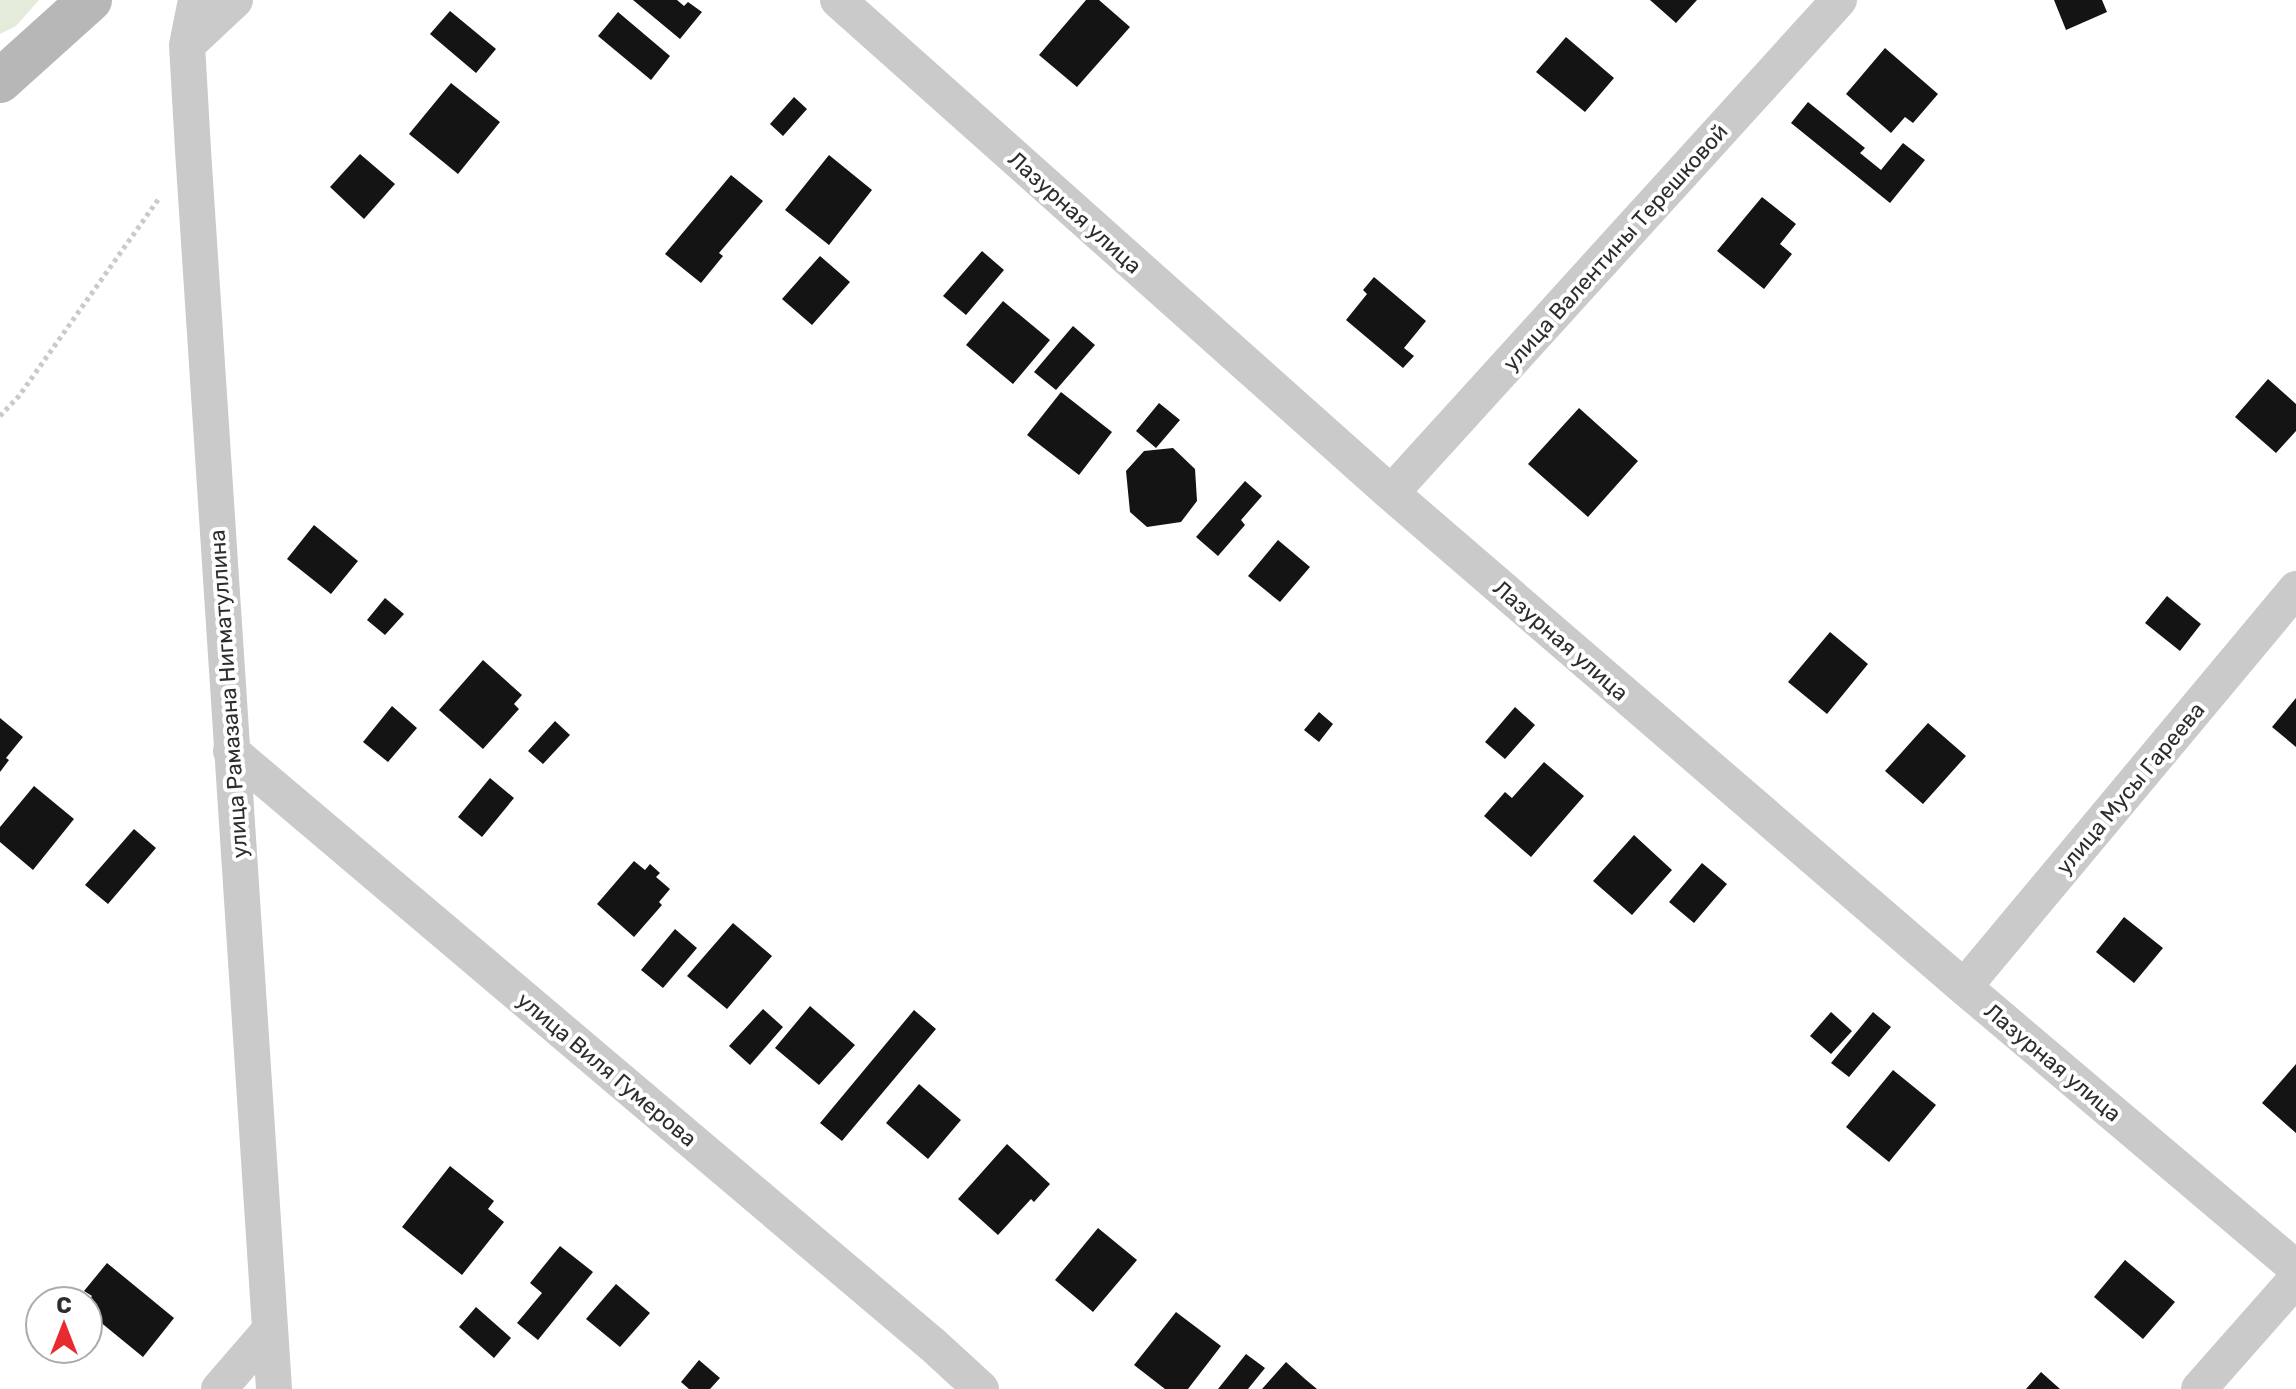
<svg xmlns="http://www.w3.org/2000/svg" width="2296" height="1389" font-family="Rubik,sans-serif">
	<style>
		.green { fill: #e3ebda }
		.building { fill: #141414 }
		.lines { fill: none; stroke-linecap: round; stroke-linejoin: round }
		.path { stroke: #cacaca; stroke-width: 5; stroke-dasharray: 4 4; stroke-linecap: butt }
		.street { stroke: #cacaca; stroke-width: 36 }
		.secondary { stroke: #b7b7b7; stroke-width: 44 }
		.labels { text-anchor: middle; stroke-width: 8; stroke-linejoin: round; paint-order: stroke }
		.street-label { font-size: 22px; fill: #2d2d2d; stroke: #fff }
	</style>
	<rect width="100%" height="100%" fill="#fff"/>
	<!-- green -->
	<path class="green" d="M0 0H39L16 26 0 34Z"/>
	<!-- building -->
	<path class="building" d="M633 0H677L684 6 688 2 702 12 680 39Z
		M1086 0H1099L1130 27 1077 87 1039 55Z
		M1650 0H1697L1676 23Z
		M2054 0H2102L2107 12 2066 30Z
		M450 11 496 49 476 73 430 34Z
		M618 12 670 56 651 80 598 36Z
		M1566 37 1614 78 1585 112 1536 72Z
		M1885 48 1938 94 1913 123 1905 117 1891 133 1846 94Z
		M451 83 500 122 458 174 409 134Z
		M794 97 807 109 783 136 770 124Z
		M1808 102 1865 148 1860 153 1881 170 1903 143 1925 160 1890 203 1791 123Z
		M360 154 395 184 364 219 330 187Z
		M829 155 872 190 829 245 785 210Z
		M731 175 763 201 719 253 723 256 701 283 665 254Z
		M1762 197 1796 224 1780 244 1792 254 1764 289 1717 251Z
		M982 251 1004 270 966 315 943 296Z
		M820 256 850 282 812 325 782 299Z
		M1374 277 1426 321 1404 348 1414 356 1403 368 1346 320 1367 294 1363 290Z
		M1003 301 1050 340 1013 384 966 345Z
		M1073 326 1095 345 1056 390 1034 372Z
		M2268 379 2296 404V431L2276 453 2235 417Z
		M1061 392 1112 432 1079 475 1027 435Z
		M1159 403 1180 420 1156 448 1136 431Z
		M1579 408 1638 461 1588 517 1528 464Z
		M1173 448 1195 469 1197 501 1181 522 1147 527 1130 512 1126 471 1144 451Z
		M1245 481 1262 496 1241 520 1245 525 1218 556 1196 537Z
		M314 525 358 561 331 594 287 559Z
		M1278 540 1310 567 1280 602 1248 576Z
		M2167 596 2201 624 2180 651 2145 623Z
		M385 598 404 614 385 635 367 620Z
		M1830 632 1868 664 1827 714 1788 682Z
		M483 660 522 695 514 704 519 709 483 749 439 710Z
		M2296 698V747L2272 727Z
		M392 706 417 728 388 762 363 742Z
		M1515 707 1535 725 1505 759 1485 742Z
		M1319 712 1333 724 1319 742 1304 730Z
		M0 718 23 737 6 758 9 760 0 772Z
		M555 721 570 735 543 764 528 751Z
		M1928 723 1966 756 1923 804 1885 771Z
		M1544 762 1584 796 1531 857 1484 816 1505 792 1512 798Z
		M490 778 514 798 482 837 458 817Z
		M34 786 74 819 33 870 0 842V827Z
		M134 829 156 848 108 904 85 885Z
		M1634 835 1672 870 1632 915 1593 881Z
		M634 861 645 870 650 864 660 873 656 877 670 889 659 902 662 905 634 937 597 904Z
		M1702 863 1727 884 1694 923 1669 902Z
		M2124 917 2163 948 2134 983 2096 952Z
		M733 923 772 956 727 1009 687 976Z
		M675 929 697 948 663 988 641 970Z
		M810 1006 855 1045 819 1085 775 1048Z
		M763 1009 783 1027 750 1065 729 1046Z
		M914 1010 936 1029 842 1141 820 1123Z
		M1831 1012 1852 1031 1831 1054 1810 1036Z
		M1873 1012 1891 1027 1849 1077 1831 1063Z
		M2296 1064V1133L2262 1103Z
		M1893 1070 1936 1105 1889 1162 1846 1127Z
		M919 1084 961 1120 928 1159 886 1123Z
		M1007 1144 1050 1184 1034 1202 1031 1199 998 1235 958 1199Z
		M450 1166 494 1201 488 1209 504 1222 462 1275 402 1227Z
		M1098 1228 1137 1260 1093 1312 1055 1280Z
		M560 1246 593 1272 538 1340 517 1323 542 1293 530 1283Z
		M2125 1260 2175 1302 2143 1339 2094 1297Z
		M107 1263 174 1318 143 1357 88 1312V1301L92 1296 84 1291Z
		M616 1284 650 1313 620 1347 586 1319Z
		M476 1307 511 1338 494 1358 459 1327Z
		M1176 1312 1221 1346 1188 1389H1165L1134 1365Z
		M1246 1354 1265 1368 1248 1389H1218Z
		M699 1360 720 1378 710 1389H689L681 1382Z
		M1286 1362 1305 1379 1317 1389H1262Z
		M2041 1372 2060 1389H2026Z"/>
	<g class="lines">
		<!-- path -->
		<path class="path" d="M0 416 19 396 160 197"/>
		<!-- street -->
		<path class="street" d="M196 0 187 45 193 150 274 1389
			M838 0 1391 493 1964 987 2296 1268
			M187 45 235 0
			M1391 493 1839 0
			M231 751 933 1345 981 1389
			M1964 987 2296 589
			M219 1389 270 1330
			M2199 1389 2296 1279"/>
		<!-- secondary -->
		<path class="secondary" d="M0 81 90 0"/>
	</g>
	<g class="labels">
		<!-- street labels -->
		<g class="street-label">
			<text transform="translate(1075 212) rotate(42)" y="8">Лазурная улица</text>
			<text transform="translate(1615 247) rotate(-48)" y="8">улица Валентины Терешковой</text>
			<text transform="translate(1561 640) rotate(41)" y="8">Лазурная улица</text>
			<text transform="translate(228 694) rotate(-94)" y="8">улица Рамазана Нигматуллина</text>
			<text transform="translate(2130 788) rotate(-50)" y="8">улица Мусы Гареева</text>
			<text transform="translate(2053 1062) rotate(40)" y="8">Лазурная улица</text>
			<text transform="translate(607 1069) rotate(40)" y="8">улица Виля Гумерова</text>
		</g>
	</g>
	<!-- north arrow -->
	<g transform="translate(64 1325)"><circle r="38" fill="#ffffff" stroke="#ababab" stroke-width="2"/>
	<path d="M0-6L14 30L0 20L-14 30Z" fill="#e82b31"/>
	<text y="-12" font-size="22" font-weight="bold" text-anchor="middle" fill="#2d2d2d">С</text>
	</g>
</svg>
